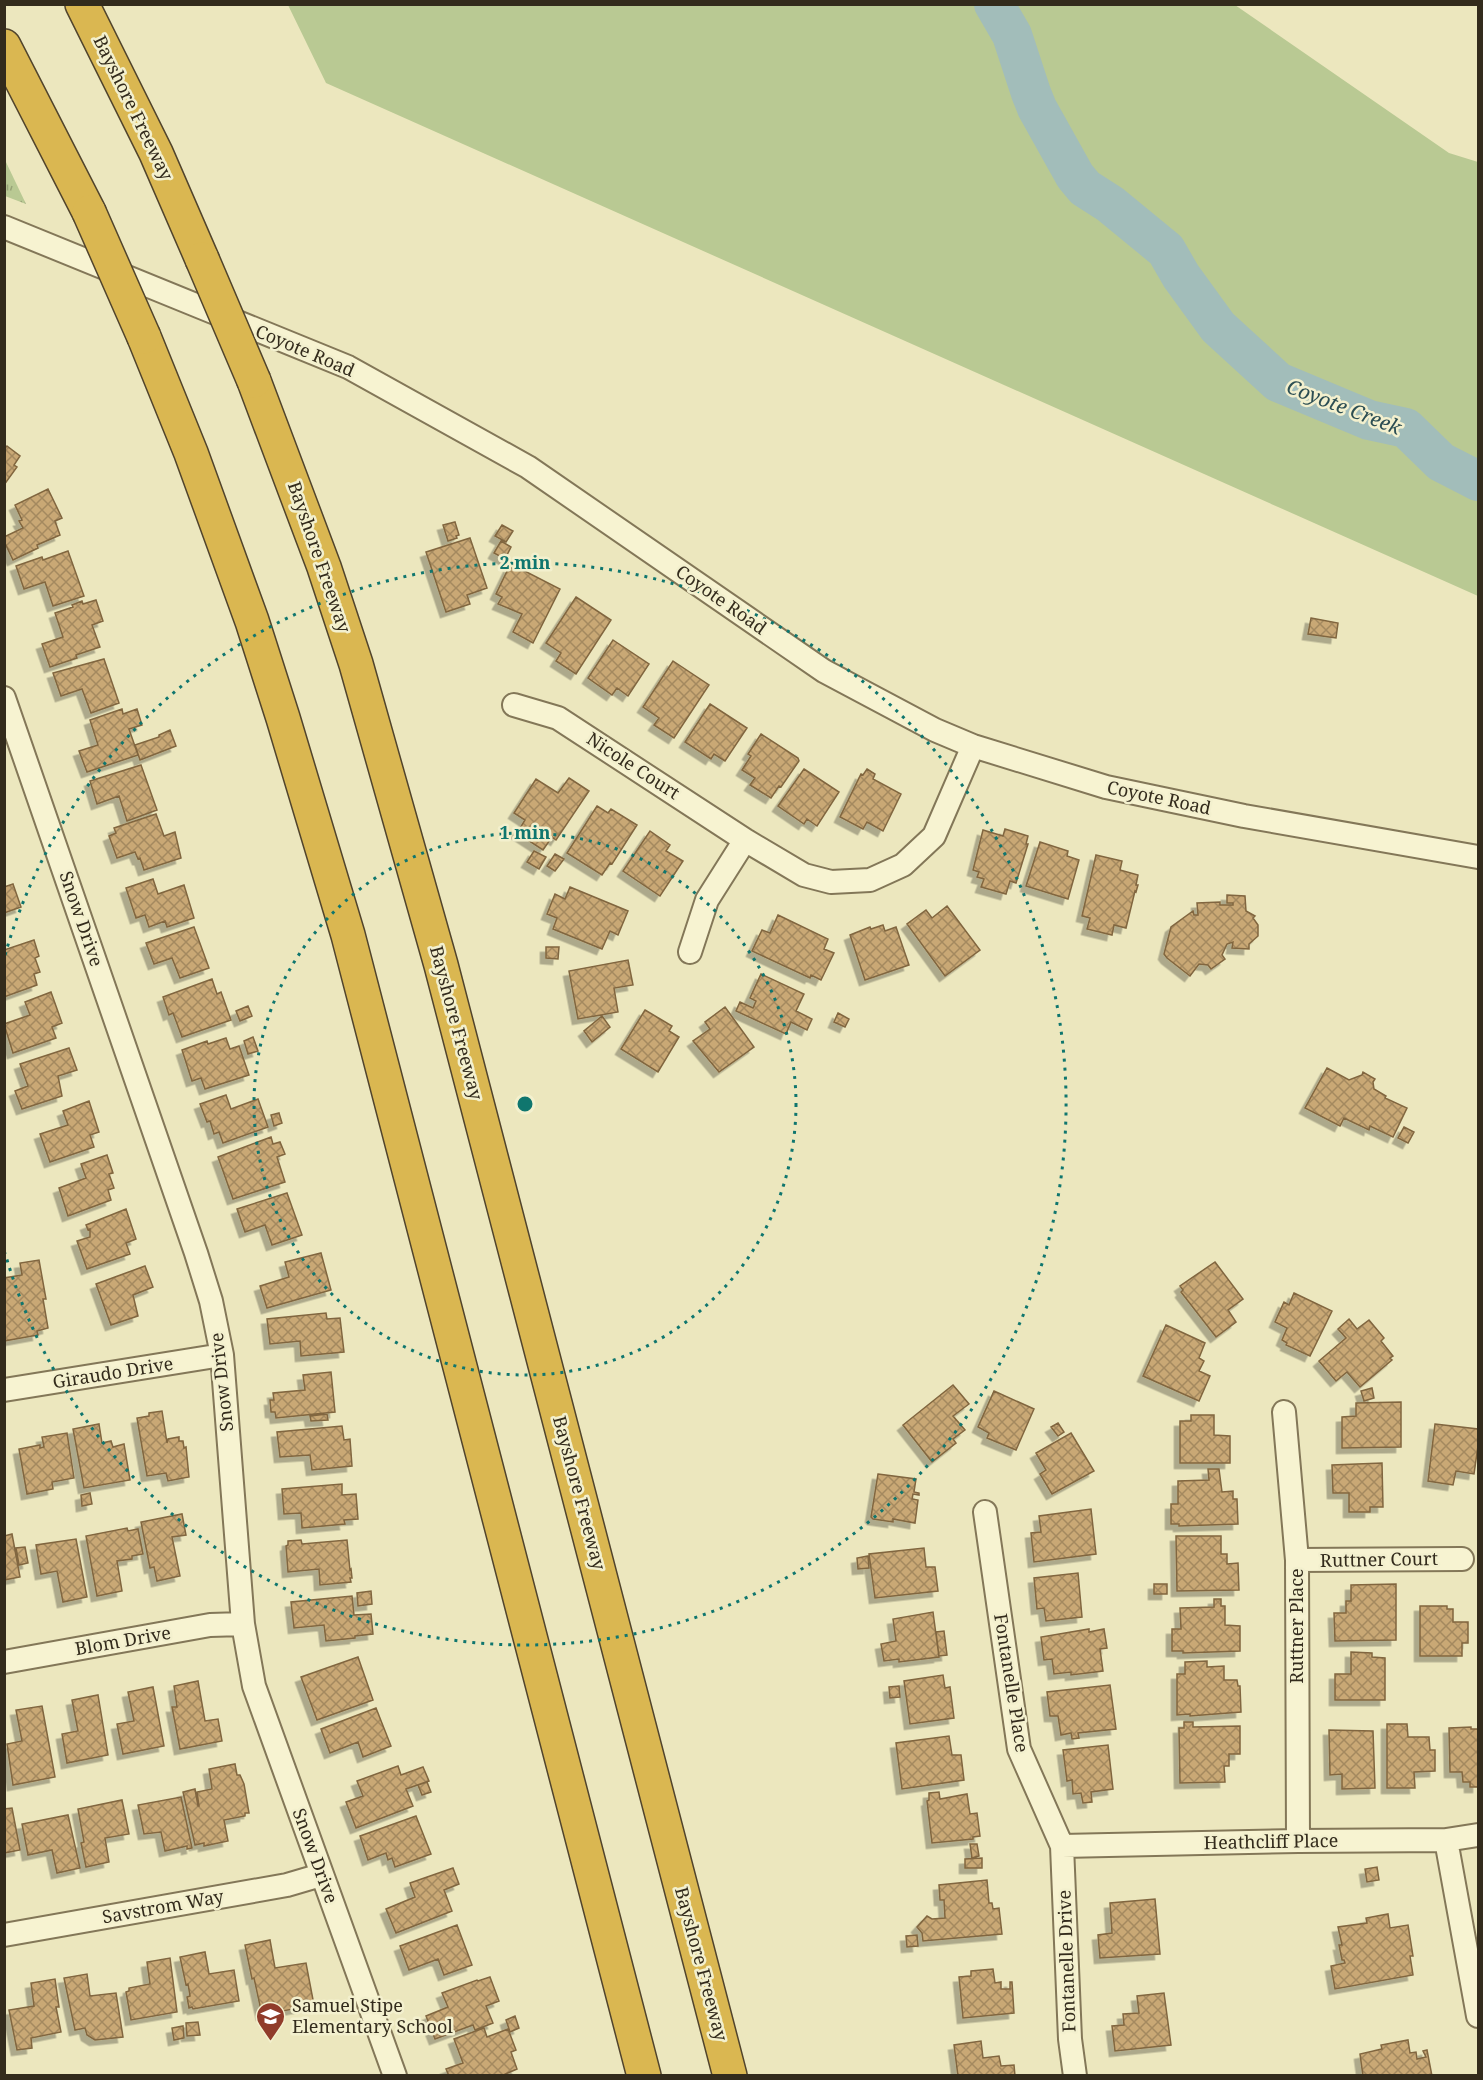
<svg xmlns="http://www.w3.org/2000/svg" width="1483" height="2080" font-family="'Noto Serif',serif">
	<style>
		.green { fill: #b9c993 }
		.park { fill: url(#park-tufts) }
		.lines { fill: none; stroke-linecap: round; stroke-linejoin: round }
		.river { stroke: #a2bdba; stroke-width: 40 }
		.building { fill: url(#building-cross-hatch); stroke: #81663f; stroke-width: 1.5; filter: url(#shadow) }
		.minor-casing { stroke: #837758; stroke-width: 26 }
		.highway-casing { stroke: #51442c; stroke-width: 36 }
		.minor { stroke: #f7f3d1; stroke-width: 22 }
		.highway { stroke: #dab751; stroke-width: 33 }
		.highway-bridge-casing { stroke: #51442c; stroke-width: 36; stroke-linecap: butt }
		.highway-bridge { stroke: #dab751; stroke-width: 33 }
		.ring { fill: none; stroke: #0f766e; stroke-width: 3; stroke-dasharray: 3 6 }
		.labels { text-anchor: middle; stroke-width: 5; stroke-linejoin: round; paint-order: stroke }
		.street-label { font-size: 18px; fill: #332b1c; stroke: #f3f0ce }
		.poi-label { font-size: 18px; fill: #332b1c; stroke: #f3f0ce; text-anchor: start }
		.water-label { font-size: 20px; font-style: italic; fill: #2c4e53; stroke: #f3f0ce }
		.centre { fill: #0f766e; stroke: #f3f0ce; stroke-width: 3 }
		.ring-label { font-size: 18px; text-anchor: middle; font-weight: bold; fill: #0f766e; stroke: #f3f0ce; stroke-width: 5; stroke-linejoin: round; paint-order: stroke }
	</style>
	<defs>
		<pattern id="park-tufts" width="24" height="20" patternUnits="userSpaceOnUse" patternTransform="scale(1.5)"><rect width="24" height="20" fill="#b9c993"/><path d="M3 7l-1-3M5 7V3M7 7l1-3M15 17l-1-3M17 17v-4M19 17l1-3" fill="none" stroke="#97a377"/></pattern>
		<pattern id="building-cross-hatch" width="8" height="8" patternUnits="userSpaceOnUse" patternTransform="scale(1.5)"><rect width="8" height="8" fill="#c9a875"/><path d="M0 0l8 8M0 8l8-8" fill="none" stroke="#a4895f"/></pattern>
		<filter id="shadow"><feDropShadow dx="-5.5" dy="5.5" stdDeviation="0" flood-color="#0004"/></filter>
	</defs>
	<rect width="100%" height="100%" fill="#ece7be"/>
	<!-- green -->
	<path class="green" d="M288 5H1235L1449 153 1478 162V596L326 83Z"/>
	<!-- park -->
	<path class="park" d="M4 160H5L26 204 5 196Z"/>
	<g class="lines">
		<!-- river -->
		<path class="river" d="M994 4 1012 35 1031 93 1037 108 1075 176 1085 188 1110 204 1166 250 1181 276 1218 327 1278 382 1369 420 1406 428 1441 462 1478 481"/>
	</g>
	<!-- building -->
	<path class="building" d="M7 446 20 456 14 465 17 467 4 485V449Z
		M48 489 62 518 55 521 60 535 37 545 38 548 13 560 4 541V537L23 528 19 521 22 520 15 505Z
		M455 522 459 535 456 536 457 538 448 541 443 525Z
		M502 525 513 531 506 542 495 536Z
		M470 538 487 588 467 595 470 604 446 612 426 552Z
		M501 541 511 547 505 559 494 553Z
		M68 551 84 596 53 606 45 582 24 589 16 566 42 557 43 560Z
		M509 567 516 570 517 567 560 589 533 643 513 632 522 614 498 604 502 597 496 594Z
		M576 597 611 620 576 674 556 661 561 653 546 643Z
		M96 600 103 621 92 625 100 647 76 655 77 658 50 667 42 644 63 637 55 613 73 607 72 605 82 601 83 604Z
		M1311 618 1338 623 1336 638 1308 634Z
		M613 640 649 664 628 696 617 688 612 695 588 678Z
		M104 659 119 703 91 713 82 689 61 696 53 673Z
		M673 661 709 685 674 738 654 725 659 718 643 707Z
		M710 704 747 728 725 761 714 754 711 759 685 742Z
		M122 709 123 714 137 709 142 725 129 729 138 755 87 772 79 751 98 745 90 720Z
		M170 730 176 746 140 760 135 745 159 737V735Z
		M761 734 798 758 799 761 781 787 779 786 771 798 750 785 755 778 742 770 751 756 748 754Z
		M141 765 157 810 127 821 119 796 97 804 90 781Z
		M804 769 839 792 817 826 807 819 804 824 778 806Z
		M867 769 875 774 873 779 901 794 883 831 867 822 863 829 840 817 861 774 863 775Z
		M569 778 589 791 556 840 552 837 543 850 517 833 525 820 514 813 536 779 558 793Z
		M597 806 608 813 611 809 637 825 612 864 610 863 602 875 567 853Z
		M156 814 164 836 175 832 181 858 144 870 140 858 138 859 135 852 117 858 109 836 116 833 114 828Z
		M1005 829 1028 836 1026 844H1028L1016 883 1010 881 1006 894 981 887 984 879 977 877 979 872 973 870 983 830 1003 836Z
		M650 831 670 845 666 851 683 861 660 896 623 871Z
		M1040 842 1068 851 1067 856 1079 860 1068 899 1026 886Z
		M534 851 546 857 539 869 527 862Z
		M555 854 564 859 555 871 547 866Z
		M1096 855 1122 861 1120 870 1138 875 1136 885H1138L1136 892 1135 891 1126 928 1114 925 1112 935 1087 929 1090 918 1082 916Z
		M153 879 158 894 184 885 194 918 167 927 165 921 149 927 145 915 136 918 126 888Z
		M13 884 21 907 4 913V887Z
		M570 887 628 911 618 935 610 931 602 949 553 929 557 918 547 914 555 894 565 899Z
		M1227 895 1245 896 1246 911 1255 916 1253 918 1258 925V936L1249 944V949L1232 948 1233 942 1227 944 1222 955 1225 959 1211 969 1208 965 1199 964 1190 976 1167 958 1164 954 1171 927 1193 911 1194 915H1198L1197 903 1220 902V905H1233V903H1227Z
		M947 906 980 950 945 976 907 924 926 910 932 918Z
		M778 915 828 939 824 949 834 953 821 980 811 975 810 978 752 951 762 930 770 933Z
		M883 925 885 931 896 927 909 965 865 980 850 935 870 927 871 929Z
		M194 927 209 968 180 978 172 958 154 964 146 943Z
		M34 940 39 956 35 958 40 972 34 974 37 985 4 997V950Z
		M546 947H559L558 959 546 958Z
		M628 960 633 985 614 988 618 1012 578 1019 569 971Z
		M761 974 804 994 796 1011 812 1019 807 1030 791 1022 786 1034 736 1011 740 1002 753 1008 756 1001 750 998Z
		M212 979 217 994 221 992 231 1020 182 1037 173 1013 169 1015 163 997Z
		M51 992 62 1023 52 1027 56 1038 13 1053 4 1024 30 1015 25 1002Z
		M248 1006 252 1016 240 1021 236 1011Z
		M725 1007 754 1047 719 1072 693 1041 710 1029 705 1022Z
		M645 1010 672 1026 669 1031 679 1037 658 1072 621 1049Z
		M838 1013 849 1019 845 1027 834 1022Z
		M602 1016 610 1027 592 1042 584 1031Z
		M253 1037 258 1051 248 1054 244 1041Z
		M226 1038 230 1049 239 1046 249 1075 205 1089 201 1078 192 1081 182 1050 207 1041 208 1044Z
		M69 1048 77 1070 58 1076 62 1096 22 1109 15 1091 28 1086 20 1064Z
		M1327 1068 1349 1080 1362 1075 1363 1072 1375 1079 1373 1082 1374 1089 1386 1096 1385 1098 1407 1108 1393 1137 1370 1126 1369 1130 1344 1118 1340 1126 1305 1108Z
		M226 1095 231 1109 258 1099 268 1127 223 1143 219 1132 214 1134 210 1121 207 1122 200 1104Z
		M89 1101 99 1132 90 1135 94 1147 50 1162 40 1134 68 1125 63 1111Z
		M279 1113 282 1123 274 1126 271 1115Z
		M1404 1127 1414 1132 1408 1143 1398 1138Z
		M271 1137 273 1144 280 1142 285 1154 277 1157 285 1182 233 1199 218 1157Z
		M107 1155 113 1173 109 1174 114 1188 108 1190 111 1200 68 1216 59 1188 86 1178 81 1164Z
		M287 1193 302 1235 272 1245 265 1225 245 1232 237 1209Z
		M126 1209 136 1239 126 1243 130 1254 87 1269 77 1241 90 1237V1229L88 1230 86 1225Z
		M321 1253 331 1290 267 1308 260 1286 289 1277 285 1262Z
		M39 1260 46 1299H43L48 1328 37 1331 38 1335 4 1341V1278L22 1275 20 1263Z
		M1215 1262 1243 1299 1228 1310 1236 1322 1216 1337 1181 1292 1183 1290 1180 1286Z
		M145 1266 153 1287 133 1295 138 1316 111 1325 96 1284Z
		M1294 1293 1332 1311 1310 1356 1286 1345 1287 1343 1282 1340 1287 1328 1275 1322 1284 1302 1289 1305Z
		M326 1313 327 1319 340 1318 344 1352 301 1356 300 1341 270 1344 267 1319Z
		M1349 1319 1357 1329 1369 1320 1384 1338 1381 1341 1393 1356 1390 1358 1392 1360 1360 1387 1347 1372 1336 1381 1319 1361 1346 1338 1338 1329Z
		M1166 1325 1205 1343 1199 1358 1204 1361 1199 1371 1210 1376 1199 1401 1143 1376Z
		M331 1372 335 1412 276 1418 275 1412H271L270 1400H274L273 1393 305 1390 303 1375Z
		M953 1385 969 1404 953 1416 965 1430 953 1439 956 1443 932 1462 903 1425Z
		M1372 1388 1374 1398 1364 1401 1361 1391Z
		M994 1391 1034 1409 1016 1450 987 1438 989 1433 978 1427Z
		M1401 1402V1447L1342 1448V1417L1356 1416V1403Z
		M162 1411 167 1443 168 1439 179 1437V1441H183L184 1448 186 1447 189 1477 168 1481 166 1473 147 1476 137 1418 149 1416V1413Z
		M327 1414 328 1420 311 1421 310 1416Z
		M1191 1415H1214V1435L1230 1436V1463H1180V1421H1191Z
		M1058 1423 1064 1432 1058 1436 1051 1427Z
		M99 1424 102 1443 111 1441 113 1447 124 1444 130 1480 84 1488 73 1429Z
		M1435 1424 1478 1429V1446L1474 1474 1456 1471 1453 1485 1428 1481Z
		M342 1426 344 1440 350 1439 352 1466 312 1470 310 1455 280 1457 277 1432Z
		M67 1433 74 1478 52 1482 53 1489 27 1494 19 1449 40 1445V1448L44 1447 42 1437Z
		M1071 1433 1094 1471 1052 1494 1040 1474 1046 1470 1036 1453Z
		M1382 1463 1383 1507H1370V1512H1349V1493H1333L1332 1465Z
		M1208 1469H1219L1222 1492 1233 1491V1499H1237L1238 1524 1179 1526V1524H1171V1504H1178V1481L1209 1480Z
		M878 1474 916 1479 914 1492 919 1493V1495L913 1494 912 1499 918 1500 915 1523 893 1519V1522L873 1519 871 1517Z
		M342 1484V1495L356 1494 358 1519 344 1520 345 1524 302 1528 301 1513 284 1514 282 1489Z
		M90 1493 92 1504 82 1506 81 1495Z
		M1091 1509 1096 1554 1034 1562 1031 1533 1041 1532 1039 1516Z
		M182 1514 186 1535 172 1537 180 1576 157 1581 154 1567 150 1568 141 1522Z
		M127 1528 128 1531 138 1529 143 1554 132 1556V1559L117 1561 122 1591 97 1596 86 1536Z
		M12 1534 20 1577 4 1580V1536Z
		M1176 1536H1221V1554H1227V1564L1238 1563 1239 1590 1177 1591Z
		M76 1539 87 1597 63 1602 57 1571 41 1574 36 1545Z
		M301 1540 302 1544 347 1540 350 1570 351 1569 352 1578H350L351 1582 320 1585 319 1569 288 1572 286 1546 288 1545V1541Z
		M25 1547 28 1563 19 1565 16 1548Z
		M924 1548 926 1567H935L938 1591 875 1598 869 1554Z
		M868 1556 869 1568 858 1569 857 1558Z
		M1078 1573 1082 1617 1046 1621 1044 1608 1037 1609 1034 1578Z
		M1154 1584H1167V1594H1154Z
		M1396 1584V1640L1335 1641 1334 1613H1346V1601H1351V1585Z
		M371 1591 372 1604 358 1606 357 1593Z
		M352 1596 354 1615 371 1614 373 1634 355 1636V1638L326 1641 324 1625 294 1628 291 1602Z
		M1214 1599H1221V1606H1225V1625L1240 1626V1651L1183 1653V1651H1172V1629H1181L1180 1608 1214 1607Z
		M1420 1606H1447V1609H1453V1622H1468V1643H1462V1656H1420Z
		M933 1612 939 1657 899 1662V1659L884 1661 881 1644 896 1641 893 1619Z
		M1089 1629V1632L1104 1629 1107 1648 1100 1649 1103 1671 1071 1675V1672L1054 1674 1052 1659 1044 1660 1041 1637Z
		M944 1631 947 1655 939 1656 936 1632Z
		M1351 1652 1372 1653V1657L1385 1658V1700H1335V1674H1351Z
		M358 1657 373 1700 317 1720 301 1677Z
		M1207 1661V1667L1224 1666V1680H1237L1238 1686H1240L1241 1712 1190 1716V1714L1177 1715V1674H1185V1662Z
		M943 1675 945 1688 950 1687 954 1718 910 1724 904 1681Z
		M198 1681 205 1721 218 1719 222 1741 180 1749 172 1707H177L174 1686Z
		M1110 1685 1116 1729 1078 1733 1079 1738 1072 1739 1071 1733 1061 1735 1058 1716H1050L1047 1692Z
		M899 1686 900 1697 890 1698 889 1687Z
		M153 1687 164 1746 123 1754 117 1724 134 1721 128 1692Z
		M98 1695 108 1755 67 1763 62 1734 78 1731 72 1700Z
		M42 1706 55 1777 13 1785 7 1744 22 1741 16 1710Z
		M376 1708 391 1746 363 1757 358 1742 330 1753 321 1729Z
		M1184 1722H1193V1727L1240 1726V1754H1229V1766H1224L1225 1782 1180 1783 1179 1728H1184Z
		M1387 1724H1407L1408 1737H1429L1430 1750H1435V1771L1414 1772 1415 1788H1387Z
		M1471 1727V1729H1478V1787H1470V1782H1463L1462 1772H1450L1449 1728Z
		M1329 1730 1373 1731 1375 1788 1342 1789V1774L1330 1775Z
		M949 1736 952 1755H961L964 1780 902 1789 896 1743Z
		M1108 1745 1113 1789 1091 1792 1092 1802 1083 1803 1081 1793 1073 1794 1072 1780 1067 1781 1063 1750Z
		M235 1764 237 1775H240L244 1784 249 1813H245V1816L224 1820 228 1841 204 1846V1843L195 1845 183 1792 195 1789 198 1806H199L197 1792 212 1789 209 1769Z
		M398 1766 401 1775 423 1767 429 1781 406 1789 413 1806 356 1828 346 1802 363 1796 357 1781Z
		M427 1782 431 1792 422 1795 418 1785Z
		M939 1792 940 1799 967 1794 970 1814 977 1813 980 1836 973 1837V1839L932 1843 927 1801 929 1800V1793Z
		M181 1797 192 1848 187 1849V1846L165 1851 161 1832 144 1834 138 1805Z
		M122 1800 129 1834 105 1838 109 1862 86 1867 81 1843 84 1842 78 1809Z
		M12 1808 20 1850 4 1853V1809Z
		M68 1815 80 1868 57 1873 52 1850 28 1855 22 1824Z
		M416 1816 431 1854 395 1867 392 1858 388 1860 386 1853 368 1860 360 1836Z
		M970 1844H977L979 1856 972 1858Z
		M982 1858V1868H965V1859Z
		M1377 1867 1379 1880 1367 1882 1365 1869Z
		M453 1868 459 1884 444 1890 452 1911 396 1933 386 1909 415 1897 410 1883Z
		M987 1880 989 1903H992L993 1909 999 1908 1002 1934 923 1941 922 1933 917 1927 927 1916 932 1919 945 1918 944 1900H940L939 1885Z
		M1155 1899 1160 1954 1100 1958 1098 1935 1112 1933 1110 1903Z
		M1388 1914 1390 1928 1408 1925 1413 1956H1410L1413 1975 1335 1989 1331 1966 1345 1963 1344 1960H1342L1339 1945H1342L1338 1927 1367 1923 1366 1918Z
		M457 1925 472 1965 444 1975 438 1959 409 1970 400 1946Z
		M917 1935 918 1946 907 1947 906 1936Z
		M270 1940 275 1968 306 1963 314 2005 262 2015 254 1978 252 1979 245 1945Z
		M205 1952 209 1974 234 1970 239 2001 193 2009 192 2007 189 2008 187 1997 190 1996 188 1984 186 1985 180 1957Z
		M170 1958 177 2012 131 2020 126 1992 129 1991V1988L150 1984 147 1962Z
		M993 1969 995 1983 1001 1982V1989H1010V1982H1012L1014 2013 963 2018 959 1977 971 1976V1971Z
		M87 1974 90 1996 116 1993 123 2037 95 2040 87 2035 85 2028 75 2030 64 1978Z
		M490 1977 499 2001 486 2006 493 2023 475 2030 473 2025 435 2039 426 2016 448 2007 442 1993 477 1980 478 1981Z
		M55 1979 59 2007H56L61 2032 31 2038 32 2048 17 2050 9 2010 34 2006 31 1983Z
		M1164 1993 1171 2045 1115 2051 1112 2026 1124 2025 1123 2014 1139 2013 1137 1996Z
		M515 2016 519 2028 510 2032 506 2020Z
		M198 2022 200 2035 187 2036 186 2023Z
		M183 2026 184 2038 174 2040 172 2028Z
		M484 2028 487 2037 508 2029 516 2050 511 2052 517 2069 501 2076H449L446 2069 463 2063 454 2039Z
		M1408 2040 1410 2053 1416 2052 1417 2059 1426 2057 1423 2051 1427 2050 1432 2076H1363L1360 2054 1382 2049 1381 2045Z
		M981 2041 983 2058 999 2056 1001 2066 1014 2065 1015 2076H958L954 2045Z"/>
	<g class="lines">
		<defs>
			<path id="minor" d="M4 227 348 367 528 467 824 671 935 730 973 746 1106 787 1244 816 1478 857
				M4 698 196 1253 211 1301 222 1355 243 1624 254 1686 395 2076
				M514 705 558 718 745 840 804 875 831 882 870 880 903 865 934 836 973 746
				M690 952 707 900 745 840
				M4 1390 222 1355
				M1284 1412 1297 1560 1298 1841
				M985 1512 1019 1749 1062 1846 1070 2039 1075 2076
				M1297 1560 1462 1559
				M4 1662 210 1625 243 1624
				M1446 1840 1478 2016
				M1062 1846 1298 1841 1446 1840 1478 1835
				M4 1935 287 1885 321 1875"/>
			<path id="highway" d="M82 4 156 153 202 259
				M4 46 89 212
				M144 337 191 453 252 621 283 718 348 935 644 2076
				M254 381 324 567 356 664 441 965 730 2076"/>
		</defs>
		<!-- minor casing -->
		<use href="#minor" class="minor-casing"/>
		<!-- highway casing -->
		<use href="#highway" class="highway-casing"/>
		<!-- minor -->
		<use href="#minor" class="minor"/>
		<!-- highway -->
		<use href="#highway" class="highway"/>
		<defs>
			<path id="highway-bridge" d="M89 212 144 337
				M202 259 254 381"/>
		</defs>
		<!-- highway-bridge casing -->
		<use href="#highway-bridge" class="highway-bridge-casing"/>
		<!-- highway-bridge -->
		<use href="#highway-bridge" class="highway-bridge"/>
	</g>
	<!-- distance rings -->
	<g class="ring">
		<circle cx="525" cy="1104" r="271"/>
		<path d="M5 955A541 541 0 1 1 5 1253"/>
	</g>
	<!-- icons -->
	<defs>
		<symbol id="school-pin" viewBox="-11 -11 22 30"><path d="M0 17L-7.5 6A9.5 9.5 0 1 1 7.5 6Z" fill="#903c2a" stroke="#f3f0ce"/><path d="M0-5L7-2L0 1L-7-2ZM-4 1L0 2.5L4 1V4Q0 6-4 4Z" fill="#fff"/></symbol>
	</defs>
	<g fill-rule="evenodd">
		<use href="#school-pin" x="254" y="2000" width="33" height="45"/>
	</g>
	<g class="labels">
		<!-- street labels -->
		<g class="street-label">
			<text transform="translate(133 108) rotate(64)" y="6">Bayshore Freeway</text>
			<text transform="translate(305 351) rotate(23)" y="6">Coyote Road</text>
			<text transform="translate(319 557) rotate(71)" y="6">Bayshore Freeway</text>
			<text transform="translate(721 600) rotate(35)" y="6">Coyote Road</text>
			<text transform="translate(633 766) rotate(33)" y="6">Nicole Court</text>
			<text transform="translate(1159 798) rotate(12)" y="6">Coyote Road</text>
			<text transform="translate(81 919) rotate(71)" y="6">Snow Drive</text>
			<text transform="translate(456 1023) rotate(75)" y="6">Bayshore Freeway</text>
			<text transform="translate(113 1373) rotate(-9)" y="6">Giraudo Drive</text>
			<text transform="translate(222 1382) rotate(-96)" y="6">Snow Drive</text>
			<text transform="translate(579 1493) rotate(75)" y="6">Bayshore Freeway</text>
			<text transform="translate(1379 1560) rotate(-1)" y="6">Ruttner Court</text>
			<text transform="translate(1297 1626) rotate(-90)" y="6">Ruttner Place</text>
			<text transform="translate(123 1641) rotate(-10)" y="6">Blom Drive</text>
			<text transform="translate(1011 1683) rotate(81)" y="6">Fontanelle Place</text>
			<text transform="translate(1271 1842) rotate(-1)" y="6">Heathcliff Place</text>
			<text transform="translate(315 1856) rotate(70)" y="6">Snow Drive</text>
			<text transform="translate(163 1907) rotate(-10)" y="6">Savstrom Way</text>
			<text transform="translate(1067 1961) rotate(-92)" y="6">Fontanelle Drive</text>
			<text transform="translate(701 1964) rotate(75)" y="6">Bayshore Freeway</text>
		</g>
		<!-- poi labels -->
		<g class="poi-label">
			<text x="292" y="2012">Samuel Stipe<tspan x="292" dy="21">Elementary School</tspan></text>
		</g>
		<!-- water labels -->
		<g class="water-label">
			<text transform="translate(1344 407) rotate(21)" y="7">Coyote Creek</text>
		</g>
	</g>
	<circle cx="525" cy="1104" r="9" class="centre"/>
	<g class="ring-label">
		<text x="525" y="569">2 min</text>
		<text x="525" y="839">1 min</text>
	</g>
	<!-- border -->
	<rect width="1483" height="2080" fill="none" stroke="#332b1c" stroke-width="12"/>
</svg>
